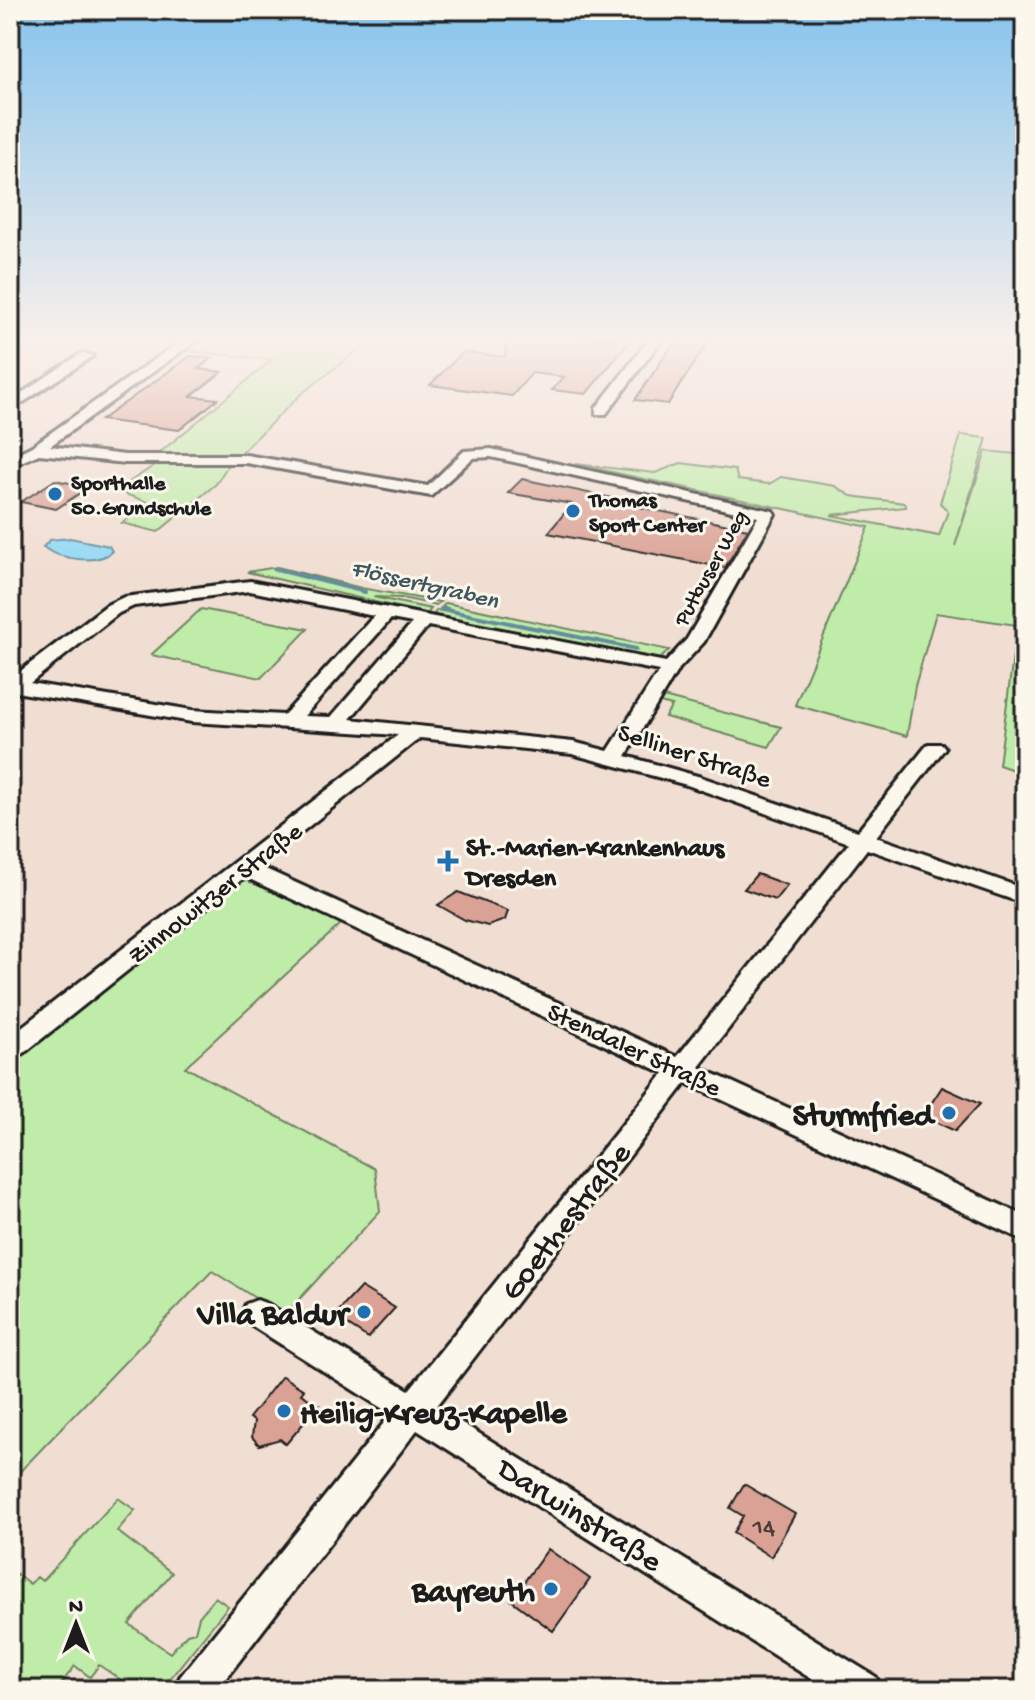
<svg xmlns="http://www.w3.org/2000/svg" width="1035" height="1700" font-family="'Gochi Hand',sans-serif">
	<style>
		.green { fill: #c0eca9; stroke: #6e8462; stroke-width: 2 }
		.water { fill: #93d9f4; stroke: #638d9e; stroke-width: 2 }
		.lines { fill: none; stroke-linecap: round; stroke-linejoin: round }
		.stream { stroke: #638d9e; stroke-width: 4 }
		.building { fill: #daa295; stroke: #1c1c1c; stroke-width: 2 }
		.minor-casing { stroke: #1c1c1c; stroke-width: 6 }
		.minor { fill: #fbf7ec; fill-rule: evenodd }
		.poi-dot { fill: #1f6fb2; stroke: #fbf7ec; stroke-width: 3 }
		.labels { text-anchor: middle; stroke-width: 6; stroke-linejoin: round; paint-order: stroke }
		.far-poi-label { font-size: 22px; font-weight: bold; fill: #1c1c1c; stroke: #fbf7ec; text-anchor: start }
		.far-street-label { font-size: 22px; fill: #1c1c1c; stroke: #fbf7ec }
		.far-water-label { font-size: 24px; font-style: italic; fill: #40555d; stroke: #fbf7ec }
		.street-label { font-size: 26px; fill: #1c1c1c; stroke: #fbf7ec }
		.poi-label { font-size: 26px; font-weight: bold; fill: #1c1c1c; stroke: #fbf7ec; text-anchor: start }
		.near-number-label { font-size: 26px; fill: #4c3e3a }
		.near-poi-label { font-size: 32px; font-weight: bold; fill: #1c1c1c; stroke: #fbf7ec; text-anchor: end }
		.near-street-label { font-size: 32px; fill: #1c1c1c; stroke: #fbf7ec }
	</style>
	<rect width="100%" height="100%" fill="#f1ded2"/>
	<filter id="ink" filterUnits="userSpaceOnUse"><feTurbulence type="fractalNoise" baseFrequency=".0125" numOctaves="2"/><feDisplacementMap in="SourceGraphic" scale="16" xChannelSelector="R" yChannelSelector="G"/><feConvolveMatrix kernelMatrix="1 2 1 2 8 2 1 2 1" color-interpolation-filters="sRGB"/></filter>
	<g filter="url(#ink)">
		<!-- green -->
		<path class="green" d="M205 338H374L300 395 241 453 158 454 272 360 188 351Z
			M961 435 987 438 955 546 986 451 1025 455V774L999 765 1017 625 936 613 915 686 907 736 795 705 869 527 575 464 655 473 681 463 735 470 738 480 769 484 781 477 835 486 851 496 904 503 906 507 831 515 939 536 948 511 940 503Z
			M155 465H228L216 484 158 532 122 523 151 503 116 491Z
			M277 567 361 588 440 602 436 605 401 598 373 597 431 609 427 614 247 572Z
			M446 603 669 650 660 659 433 615 437 610 447 612 448 608 442 607Z
			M201 609 308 629 261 678 151 655Z
			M663 697 781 727 769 747 665 717 672 706 660 703Z
			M246 878 342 923 185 1067 375 1169 380 1211 284 1316 212 1271 10 1482V1064Z
			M118 1498 135 1510 117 1531 172 1573 129 1624 170 1653 187 1634 195 1632 199 1617 215 1597 228 1606 161 1690H129L131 1687 99 1665 90 1677 75 1666 56 1690H10V1569L30 1584 37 1577 42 1581Z"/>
		<!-- water -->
		<path class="water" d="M70 538 109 546 112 551C98 566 59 559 43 547L50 540Z"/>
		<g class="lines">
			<!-- stream -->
			<path class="stream" d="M274 569 365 592
				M441 609 636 649"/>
		</g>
		<!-- building -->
		<path class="building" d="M506 338H628L631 340 586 394 552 390 564 377 532 373 512 396 430 385 463 352 505 357Z
			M677 338H711L668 404 635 400Z
			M190 356 212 358 198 369 222 372 191 396 218 399 179 430 101 420Z
			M522 479 622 500 619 503 748 529 725 568 548 533 572 504 508 493Z
			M55 480 89 487 56 509 21 502Z
			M757 874 787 885 775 900 744 889Z
			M458 892 508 911 505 920 488 926 465 920 438 905Z
			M942 1087 980 1104 955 1131 923 1116Z
			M361 1287 395 1308 368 1338 334 1316Z
			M282 1376 304 1390 301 1394 319 1405 286 1444 280 1439 259 1445 252 1437 254 1421 249 1418Z
			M744 1484 795 1514 771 1557 733 1533 743 1516 730 1508Z
			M548 1549 590 1579 553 1631 511 1600Z"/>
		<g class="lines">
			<defs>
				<path id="minor" d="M185 338H200L50 446 125 455H246L428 486 464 451 491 449 773 511 775 514 704 642 677 671 626 756 701 777 858 831 928 744H942L945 748 942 752 876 837 1025 889V904L867 849 699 1067 1025 1216V1241L686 1083 436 1407 876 1677 882 1690H829L417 1430 217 1690H174L180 1677 391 1414 246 1322 242 1313 246 1304 257 1300 268 1304 409 1390 664 1073 245 877 19 1057 10 1059V1036L398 735 192 722 10 691V679L107 605 124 597 250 581 666 662 687 639 758 517 491 457 473 458 431 496 246 463H125L39 454 10 467V457L32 446ZM250 591 374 616 284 715 192 710 30 683 119 613 134 606ZM391 619 412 623 331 717 304 716ZM428 626 659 671 608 751 573 742 350 719ZM420 738 572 754 687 785 849 843 677 1057 259 866Z
					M650 338H663L606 414H596V408Z
					M82 353 93 356 10 411V401Z"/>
			</defs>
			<!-- minor casing -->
			<use href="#minor" class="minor-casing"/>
			<!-- minor -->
			<use href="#minor" class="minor"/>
		</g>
	</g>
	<!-- sky -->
	<linearGradient id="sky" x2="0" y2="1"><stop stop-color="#86c3ed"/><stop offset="0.59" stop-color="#f9f0eb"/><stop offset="1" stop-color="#f9f0eb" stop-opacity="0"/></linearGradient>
	<rect width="1035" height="576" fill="url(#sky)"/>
	<!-- markers -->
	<g class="poi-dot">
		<circle cx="55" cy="494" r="8"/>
		<circle cx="573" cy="511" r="8"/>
		<path d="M444 849h8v8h8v8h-8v8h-8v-8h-8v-8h8z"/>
		<circle cx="949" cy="1113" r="8"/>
		<circle cx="364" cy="1312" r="8"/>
		<circle cx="284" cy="1411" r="8"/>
		<circle cx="551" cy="1589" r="8"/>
	</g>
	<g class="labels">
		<!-- far-poi labels -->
		<g class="far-poi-label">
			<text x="71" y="489">Sporthalle<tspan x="71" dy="25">50.Grundschule</tspan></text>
			<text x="589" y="506">Thomas<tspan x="589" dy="25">Sport Center</tspan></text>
		</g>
		<!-- far-street labels -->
		<g class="far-street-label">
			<text transform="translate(709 567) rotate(-61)" y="8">Putbuser Weg</text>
		</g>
		<!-- far-water labels -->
		<g class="far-water-label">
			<text transform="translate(425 583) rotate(13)" y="8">Flössertgraben</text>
		</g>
		<!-- street labels -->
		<g class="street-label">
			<text transform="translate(695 754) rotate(18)" y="9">Selliner Straße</text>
			<text transform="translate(214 892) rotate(-38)" y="9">Zinnowitzer Straße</text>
			<text transform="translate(635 1048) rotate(25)" y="9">Stendaler Straße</text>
		</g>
		<!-- poi labels -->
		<g class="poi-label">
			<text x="466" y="855">St.-Marien-Krankenhaus<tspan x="466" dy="30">Dresden</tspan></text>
		</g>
		<!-- near-number labels -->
		<g class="near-number-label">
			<text x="764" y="1534">14</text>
		</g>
		<!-- near-poi labels -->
		<g class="near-poi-label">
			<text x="933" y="1124">Sturmfried</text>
			<text x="348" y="1323">Villa Baldur</text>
			<text x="300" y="1422" text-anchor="start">Heilig-Kreuz-Kapelle</text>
			<text x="535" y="1600">Bayreuth</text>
		</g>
		<!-- near-street labels -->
		<g class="near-street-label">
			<text transform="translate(564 1220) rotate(-52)" y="11">Goethestraße</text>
			<text transform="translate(581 1513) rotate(32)" y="11">Darwinstraße</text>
		</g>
	</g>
	<!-- margin -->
	<rect width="1035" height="1700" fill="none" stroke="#fbf7ec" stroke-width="40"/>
	<rect x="20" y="20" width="995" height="1660" fill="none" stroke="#1c1c1c" stroke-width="3" filter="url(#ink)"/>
	<!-- north arrow -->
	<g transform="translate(76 1624)" stroke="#fbf7ec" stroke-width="6" paint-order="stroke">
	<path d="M0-6L14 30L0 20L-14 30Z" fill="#1c1c1c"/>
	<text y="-12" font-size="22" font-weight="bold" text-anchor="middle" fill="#1c1c1c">N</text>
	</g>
</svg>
